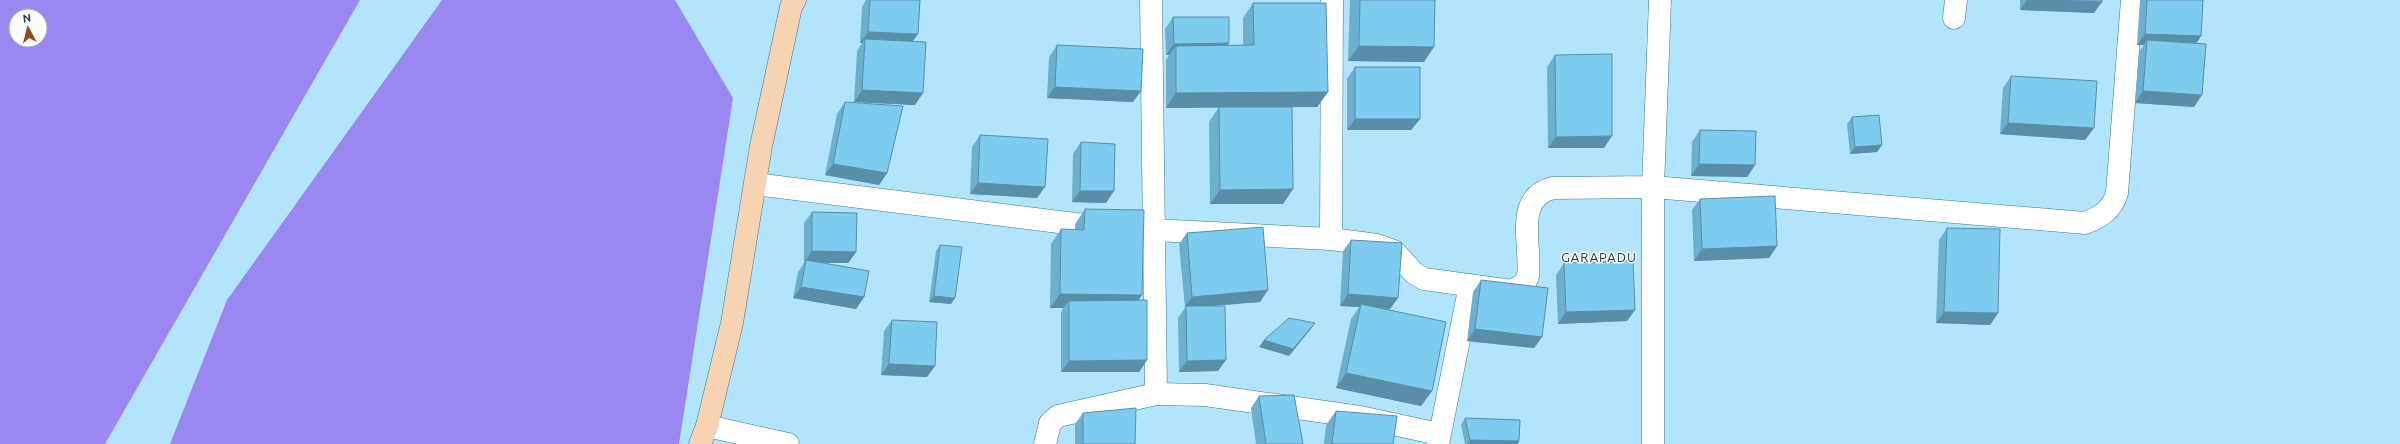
<svg xmlns="http://www.w3.org/2000/svg" width="2400" height="444" font-family="Ubuntu,sans-serif">
	<style>
		.water { fill: #9b87f2; fill-rule: evenodd }
		.lines { fill: none; stroke-linecap: round; stroke-linejoin: round }
		.minor-casing { stroke: #3a7894; stroke-width: 23 }
		.secondary-casing { stroke: #3a7894; stroke-width: 23 }
		.minor { stroke: #fff; stroke-width: 22 }
		.secondary { stroke: #f7d3b2; stroke-width: 22 }
		.wall { fill: #6cafce }
		.shaded-wall { fill: #588ea8 }
		.building { fill: #7ecbf0; stroke: #588ea8 }
		.labels { text-anchor: middle; stroke-width: 3; stroke-linejoin: round; paint-order: stroke }
		.quarter-label { font-size: 13px; letter-spacing: 1px; fill: #203946; stroke: #fcfcfc }
	</style>
	<rect width="100%" height="100%" fill="#b2e4fd"/>
	<!-- water -->
	<path class="water" d="M0 0H360L105 444H0ZM16 16H40V40H16Z
		M442 0H675L733 98 679 444H170L227 300Z"/>
	<g class="lines">
		<defs>
			<path id="minor" d="M1151 0 1156 394
				M1954 18 1956 0
				M755 184 1075 224 1133 225 1154 230 1331 239 1377 245 1394 251 1414 273 1424 279 1512 291 1525 283 1528 276C1532 246 1513 197 1553 188L1653 187 2085 223C2101 217 2112 210 2117 193L2132 0
				M1331 239 1332 0
				M707 426 788 444
				M1045 444 1050 423 1058 416 1156 394 1205 395 1360 417 1439 434
				M1438 444 1470 285
				M1653 444V187L1660 0"/>
			<path id="secondary" d="M700 444 707 426 732 323 761 146 791 7 795 0"/>
		</defs>
		<!-- minor casing -->
		<use href="#minor" class="minor-casing"/>
		<!-- secondary casing -->
		<use href="#secondary" class="secondary-casing"/>
		<!-- minor -->
		<use href="#minor" class="minor"/>
		<!-- secondary -->
		<use href="#secondary" class="secondary"/>
	</g>
	<!-- wall -->
	<path class="wall" d="M866 0H920L918 34 913 41 915 105 854 102 857 51 862 43H860L862 7Z
		M1350 0H1435L1424 62 1348 61Z
		M2020 0H2102L2094 13 2020 10Z
		M2140 0H2203L2201 36 2196 44 2194 107 2135 103 2139 52 2144 45H2137Z
		M1253 3 1328 92 1317 107H1292L1283 204H1210L1209 122 1219 107 1166 108V60L1169 55H1166L1165 29 1173 17 1228 45H1243V18Z
		M1057 45 1133 102 1047 98 1049 57Z
		M1555 55 1604 148H1548L1547 67Z
		M1355 67 1420 119 1411 130H1347V79Z
		M2011 76 2085 140 2000 134 2003 88Z
		M845 102 887 173 879 185 825 175 837 114Z
		M1852 117 1882 145 1877 152 1850 154 1847 124Z
		M1700 130 1755 165 1747 177 1691 176 1692 142Z
		M980 135 1037 198 970 194 972 147Z
		M1081 142 1106 203 1072 202 1073 154Z
		M1700 199 1777 246 1769 258 1694 261 1692 210Z
		M1085 209 1138 301 1147 360 1139 372H1061V313L1063 308H1050L1051 244 1061 229 1075 230V224Z
		M812 212 856 252 848 263H820L864 297 856 309 793 298 798 272 804 263V223Z
		M1947 228 1998 313 1990 325 1936 323 1939 240Z
		M1187 233 1260 302 1209 306 1218 371 1179 372 1178 318 1185 308 1179 244Z
		M1351 240 1390 309H1385L1432 391 1421 406 1336 388 1351 319 1359 307 1340 306 1343 251Z
		M940 245 951 304 929 302 936 251Z
		M1564 263 1635 310 1627 321 1558 324 1556 275Z
		M1481 280 1542 337 1534 348 1467 341 1473 292Z
		M892 320 927 377 881 375 884 331Z
		M1259 396 1303 444H1256L1251 408Z
		M1336 411 1393 444H1324L1326 425Z
		M1083 413 1135 444H1075V424Z
		M1465 418 1518 444H1465L1461 425Z"/>
	<!-- shaded-wall -->
	<path class="shaded-wall" d="M2027 0H2059L2102 2 2094 13 2020 10Z
		M868 32 918 34 910 45 865 39 862 43H860Z
		M2145 34 2201 36 2193 48 2147 40 2144 45H2137Z
		M1229 43 1221 55 1176 46 1169 55H1166L1174 44Z
		M1359 46 1434 47 1424 62 1348 61Z
		M1055 87 1141 91 1133 102 1047 98Z
		M862 90 923 93 915 105 854 102Z
		M2143 91 2202 95 2194 107 2135 103Z
		M1328 92 1317 107 1166 108 1176 93Z
		M1355 119H1420L1411 130H1347Z
		M2008 123 2094 128 2085 140 2000 134Z
		M1612 136 1604 148H1548L1556 137Z
		M1882 145 1877 152 1850 154 1855 147Z
		M833 164 887 173 879 185 825 175Z
		M1699 164 1755 165 1747 177 1691 176Z
		M978 183 1045 187 1037 198 970 194Z
		M1293 189 1283 204H1210L1220 190Z
		M1080 191H1114L1106 203 1072 202Z
		M1777 246 1769 258 1694 261 1702 249Z
		M812 251 856 252 848 263H805L806 260 804 263Z
		M801 287 864 297 856 309 793 298Z
		M1268 290 1260 302 1186 308V306L1184 308 1192 297Z
		M1060 294 1142 295 1132 310 1069 301 1063 308H1050Z
		M1348 294 1398 298 1390 309 1361 307V304L1359 307 1340 306Z
		M934 296 955 298 951 304 929 302Z
		M1635 310 1627 321 1558 324 1566 312Z
		M1944 312 1998 313 1990 325 1936 323Z
		M1315 323 1310 330 1289 356 1259 347 1264 340Z
		M1475 329 1542 337 1534 348 1467 341Z
		M1147 360 1139 372H1061L1069 361Z
		M1226 360 1218 371 1179 372 1187 361Z
		M889 364 935 366 927 377 881 375Z
		M1346 373 1432 391 1421 406 1336 388Z
		M1470 440 1519 441 1518 444H1467Z"/>
	<!-- building -->
	<path class="building" d="M870 0H920L918 34 868 32Z
		M1360 0H1435L1434 47 1359 46Z
		M2059 0H2102V2Z
		M2147 0H2203L2201 36 2145 34Z
		M1253 3H1326L1328 92 1176 93V46L1254 45Z
		M1173 17H1229V43L1174 44Z
		M865 39 926 42 923 93 862 90Z
		M2147 40 2206 44 2202 95 2143 91Z
		M1057 45 1143 49 1141 91 1055 87Z
		M1612 54V136L1556 137 1555 55Z
		M1355 67H1420V119H1355Z
		M2011 76 2097 81 2094 128 2008 123Z
		M845 102 903 106 887 173 833 164Z
		M1219 107H1292L1293 189 1220 190Z
		M1879 115 1882 145 1855 147 1852 117Z
		M1700 130 1756 131 1755 165 1699 164Z
		M980 135 1048 139 1045 187 978 183Z
		M1081 142 1115 144 1114 191H1080Z
		M1775 196 1777 246 1702 249 1700 199Z
		M1085 209 1144 210 1142 295 1060 294 1061 229 1084 230Z
		M812 212 857 213 856 252 812 251Z
		M1263 227 1268 290 1192 297 1187 233Z
		M1947 228 2000 229 1998 313 1944 312Z
		M1351 240 1402 243 1398 298 1348 294Z
		M940 245 962 247 955 298 934 296Z
		M806 260 869 271 864 297 801 287Z
		M1633 261 1635 310 1566 312 1564 263Z
		M1481 280 1548 288 1542 337 1475 329Z
		M1147 300V360L1069 361V301Z
		M1361 304 1446 322 1432 391 1346 373Z
		M1186 306H1225L1226 360 1187 361Z
		M1289 318 1315 323 1293 349 1264 340Z
		M892 320 937 322 935 366 889 364Z
		M1294 395 1303 444H1266L1259 396Z
		M1136 408 1135 444H1083V413Z
		M1336 411 1397 416 1393 444H1332Z
		M1465 418 1520 420 1519 441 1470 440Z"/>
	<g class="labels">
		<!-- quarter labels -->
		<g class="quarter-label">
			<text x="1599" y="262">GARAPADU</text>
		</g>
	</g>
	<!-- north arrow -->
	<g transform="translate(28 28) rotate(353)"><circle r="19" fill="#fcfcfc" stroke="#a4aeb3"/>
	<path d="M0-3L7 15L0 10L-7 15Z" fill="#8e4a1e"/>
	<text y="-6" font-size="11" font-weight="bold" text-anchor="middle" fill="#203946">N</text>
	</g>
</svg>
